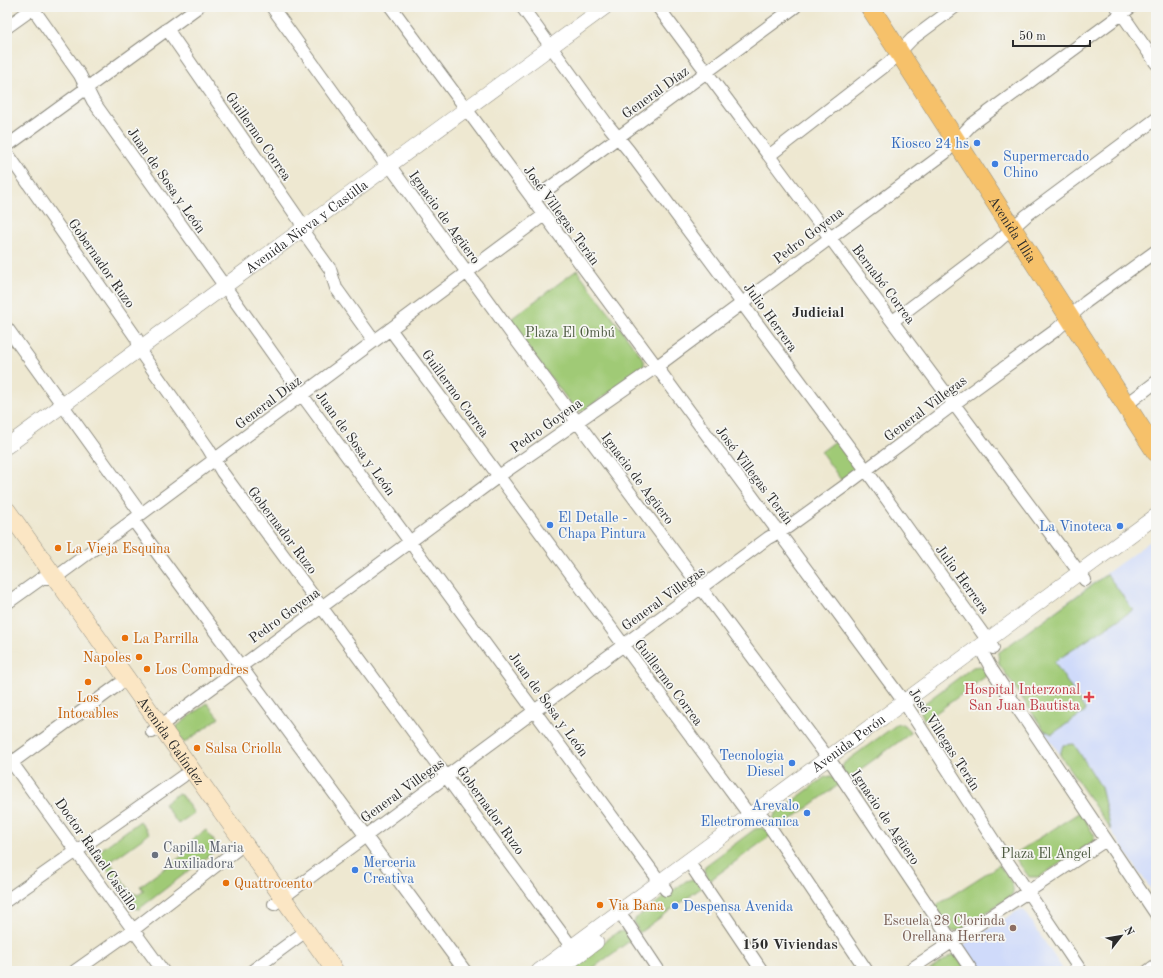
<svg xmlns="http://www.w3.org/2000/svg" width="1163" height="978" font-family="'Old Standard TT',serif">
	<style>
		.built { fill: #cfdafa }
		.green { fill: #a0ca76; stroke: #667a50 }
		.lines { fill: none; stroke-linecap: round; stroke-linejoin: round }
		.minor-casing { stroke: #8c8a7e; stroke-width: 14 }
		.tertiary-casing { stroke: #8c8a7e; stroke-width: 16 }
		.secondary-casing { stroke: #8c8a7e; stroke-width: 18 }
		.primary-casing { stroke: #8c8a7e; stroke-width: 20 }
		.minor { stroke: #fff; stroke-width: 12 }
		.tertiary { stroke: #fff; stroke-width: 15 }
		.secondary { stroke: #fbe6c4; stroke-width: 17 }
		.primary { stroke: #f6c16b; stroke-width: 19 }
		.shop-dot { fill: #3f7fe0; stroke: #f6f6f2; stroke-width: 1.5 }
		.food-dot { fill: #e8710a; stroke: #f6f6f2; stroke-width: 1.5 }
		.health-dot { fill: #e0444e; stroke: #f6f6f2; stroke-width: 1.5 }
		.worship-dot { fill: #6b7280; stroke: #f6f6f2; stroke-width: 1.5 }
		.education-dot { fill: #8d6e63; stroke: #f6f6f2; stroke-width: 1.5 }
		.labels { text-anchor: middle; stroke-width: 3.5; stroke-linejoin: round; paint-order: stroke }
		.street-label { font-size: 14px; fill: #2b2b2b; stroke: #f6f6f2 }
		.shop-label { font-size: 14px; fill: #366cbe; stroke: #f6f6f2; text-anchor: end }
		.park-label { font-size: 14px; fill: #4e5b42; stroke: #f6f6f2 }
		.food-label { font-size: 14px; fill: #c56008; stroke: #f6f6f2; text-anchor: start }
		.health-label { font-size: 14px; fill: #be3a42; stroke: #f6f6f2; text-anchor: end }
		.worship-label { font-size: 14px; fill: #5b616d; stroke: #f6f6f2; text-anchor: start }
		.education-label { font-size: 14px; fill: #785e54; stroke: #f6f6f2; text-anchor: end }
		.neighbourhood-label { font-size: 15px; font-weight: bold; fill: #2b2b2b; stroke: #f6f6f2 }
	</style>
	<rect width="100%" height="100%" fill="#f6f6f2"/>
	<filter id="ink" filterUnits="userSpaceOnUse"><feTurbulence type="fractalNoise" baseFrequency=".025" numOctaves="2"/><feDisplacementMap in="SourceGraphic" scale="8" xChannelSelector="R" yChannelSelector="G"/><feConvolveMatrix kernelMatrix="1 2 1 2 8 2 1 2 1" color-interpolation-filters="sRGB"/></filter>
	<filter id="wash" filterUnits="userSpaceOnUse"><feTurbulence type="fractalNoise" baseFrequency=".012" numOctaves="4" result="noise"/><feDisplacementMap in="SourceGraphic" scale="16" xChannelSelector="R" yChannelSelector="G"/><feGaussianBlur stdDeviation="0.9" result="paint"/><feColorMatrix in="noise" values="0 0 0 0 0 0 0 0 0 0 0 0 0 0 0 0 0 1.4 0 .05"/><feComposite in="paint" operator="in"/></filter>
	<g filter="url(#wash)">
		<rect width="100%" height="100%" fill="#eee8d1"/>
		<!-- built -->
		<path class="built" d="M1156 537V897L999 664 998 653Z
			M1019 910 1024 911 1064 971H978L963 949V945Z"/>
		<!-- green -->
		<path class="green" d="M577 270 644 360V366L641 370 583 411H578L574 408 508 321Z
			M837 440 856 466 855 470 841 480 821 452Z
			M1107 574 1133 610 1054 662 1086 711 1052 734 1044 730 999 664 998 653Z
			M980 666 985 669 989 674 925 721 920 710 922 705 973 667Z
			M207 703 219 718 184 743 176 733 177 726Z
			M902 724 907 727 911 733 847 779 842 768 844 763 896 725Z
			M1074 744 1101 787 1111 830 1060 755 1063 745Z
			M831 776 836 778 840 784 778 829 773 819 775 814 825 777Z
			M177 794 181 795 194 813 178 824 164 804Z
			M1080 812 1094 835 1093 842 1039 877H1029L1013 855Z
			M140 821 149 834 110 862 131 892 138 895 144 891 140 886 196 846 192 840 206 830 217 845 216 850 139 909 134 908 99 857V851Z
			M761 828 767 830 770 836 709 881 704 871 705 866 755 829Z
			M999 865C1005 874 1017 885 1012 895L960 930 952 931 934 907Z
			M692 879 697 882 701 888 639 933 634 922 636 918 686 881Z
			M622 931 628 934 631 940 589 971H566L616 933Z
			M952 955H956L967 971H928Z"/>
	</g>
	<g filter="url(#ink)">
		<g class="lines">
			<defs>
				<path id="minor" d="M32 7 80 75 93 101 302 395 666 890
					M272 7 383 161 390 166 516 340 834 766 972 971
					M391 7 904 702 1001 852 1081 971
					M522 7 607 124 629 151 866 470 993 648
					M658 7 1085 580
					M1117 7 1156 63
					M7 27 35 7
					M167 29 300 221 302 230 330 269 336 288 374 341
					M7 146 198 7
					M7 153 137 339 139 350 208 448 222 472 576 953
					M770 155 890 62 912 39 955 7
					M533 200 795 7
					M893 321 997 242 1027 215 1156 119
					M7 328 141 514
					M390 329 750 816 764 818 867 971
					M1126 405 1156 382
					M133 520 465 971
					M7 603 42 578H55L544 215
					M979 646 992 670 1156 914
					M152 732 499 476 656 367 945 153 971 125 1131 7
					M7 756 163 971
					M7 766 118 685
					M694 870 762 971
					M7 900 183 776
					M274 904 768 538 788 527 846 485 954 404 1056 330 1086 302 1156 251
					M625 920 659 971
					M75 971 133 930 244 844
					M252 971 306 931
					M908 971 1106 840
					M1148 971 1156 965"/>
				<g id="tertiary">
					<path id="s1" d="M7 446 605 7"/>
					<path id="s2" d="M539 971 1156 516"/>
					<path d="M557 971 596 942"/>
				</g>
				<g id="secondary">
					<path id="s3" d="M7 510 335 971"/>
				</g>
				<g id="primary">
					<path id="s4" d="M870 7 1156 452"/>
				</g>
			</defs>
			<!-- minor casing -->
			<use href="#minor" class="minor-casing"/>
			<!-- tertiary casing -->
			<use href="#tertiary" class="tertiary-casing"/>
			<!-- secondary casing -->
			<use href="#secondary" class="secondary-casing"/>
			<!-- primary casing -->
			<use href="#primary" class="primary-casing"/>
			<!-- minor -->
			<use href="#minor" class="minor"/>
			<!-- tertiary -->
			<use href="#tertiary" class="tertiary"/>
			<!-- secondary -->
			<use href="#secondary" class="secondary"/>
			<!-- primary -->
			<use href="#primary" class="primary"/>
		</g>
	</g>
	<!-- markers -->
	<g class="shop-dot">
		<circle cx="977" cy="143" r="4"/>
		<circle cx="995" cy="164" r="4"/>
		<circle cx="550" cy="525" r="4"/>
		<circle cx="1120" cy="526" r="4"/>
		<circle cx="792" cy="763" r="4"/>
		<circle cx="807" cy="813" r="4"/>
		<circle cx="355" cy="870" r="4"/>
		<circle cx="675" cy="906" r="4"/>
	</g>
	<g class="food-dot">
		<circle cx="58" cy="548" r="4"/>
		<circle cx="125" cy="638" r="4"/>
		<circle cx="139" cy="657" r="4"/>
		<circle cx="147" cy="669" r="4"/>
		<circle cx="88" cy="682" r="4"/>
		<circle cx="197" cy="748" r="4"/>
		<circle cx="226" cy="883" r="4"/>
		<circle cx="600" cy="905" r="4"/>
	</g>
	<path class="health-dot" d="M1087 691h4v4h4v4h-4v4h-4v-4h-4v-4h4z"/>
	<circle class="worship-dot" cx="155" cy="855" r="4"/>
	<circle class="education-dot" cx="1013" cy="928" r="4"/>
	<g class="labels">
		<!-- street labels -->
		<g class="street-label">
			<text transform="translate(655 92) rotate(-36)" y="5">General Díaz</text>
			<text transform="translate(259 136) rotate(55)" y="5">Guillermo Correa</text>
			<text transform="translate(167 180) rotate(55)" y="5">Juan de Sosa y León</text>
			<text transform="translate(562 215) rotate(54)" y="5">José Villegas Terán</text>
			<text transform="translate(445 217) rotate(54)" y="5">Ignacio de Agüero</text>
			<text dy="5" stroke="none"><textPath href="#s1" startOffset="371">Avenida Nieva y Castilla</textPath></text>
			<text dy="5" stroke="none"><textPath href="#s4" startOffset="264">Avenida Illia</textPath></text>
			<text transform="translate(808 235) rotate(-37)" y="5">Pedro Goyena</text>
			<text transform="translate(102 263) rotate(55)" y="5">Gobernador Ruzo</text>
			<text transform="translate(884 284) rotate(53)" y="5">Bernabé Correa</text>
			<text transform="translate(771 317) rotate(54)" y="5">Julio Herrera</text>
			<text transform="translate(456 393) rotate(54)" y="5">Guillermo Correa</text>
			<text transform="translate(268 402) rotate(-37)" y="5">General Díaz</text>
			<text transform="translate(925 408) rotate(-37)" y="5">General Villegas</text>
			<text transform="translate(546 425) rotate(-35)" y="5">Pedro Goyena</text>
			<text transform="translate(356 443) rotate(54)" y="5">Juan de Sosa y León</text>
			<text transform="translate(755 475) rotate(53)" y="5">José Villegas Terán</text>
			<text transform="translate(638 478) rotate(53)" y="5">Ignacio de Agüero</text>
			<text transform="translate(283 530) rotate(53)" y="5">Gobernador Ruzo</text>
			<text transform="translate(963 579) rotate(54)" y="5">Julio Herrera</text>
			<text transform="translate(663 598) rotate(-36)" y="5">General Villegas</text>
			<text transform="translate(284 615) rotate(-36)" y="5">Pedro Goyena</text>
			<text transform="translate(669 682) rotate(53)" y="5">Guillermo Correa</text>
			<text transform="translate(549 704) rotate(54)" y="5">Juan de Sosa y León</text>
			<text transform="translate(945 739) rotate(57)" y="5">José Villegas Terán</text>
			<text dy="5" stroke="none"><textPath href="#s3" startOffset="283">Avenida Galíndez</textPath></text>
			<text dy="5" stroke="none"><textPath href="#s2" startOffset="384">Avenida Perón</textPath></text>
			<text transform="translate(402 790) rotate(-36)" y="5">General Villegas</text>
			<text transform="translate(491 810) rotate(54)" y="5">Gobernador Ruzo</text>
			<text transform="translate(886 817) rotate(56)" y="5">Ignacio de Agüero</text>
			<text transform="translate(97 854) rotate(55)" y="5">Doctor Rafael Castillo</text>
		</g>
		<!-- shop labels -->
		<g class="shop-label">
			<text x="969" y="148">Kiosco 24 hs</text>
			<text x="1003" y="161" text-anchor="start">Supermercado<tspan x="1003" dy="16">Chino</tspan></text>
			<text x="558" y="522" text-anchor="start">El Detalle -<tspan x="558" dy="16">Chapa Pintura</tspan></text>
			<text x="1112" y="531">La Vinoteca</text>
			<text x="784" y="760">Tecnologia<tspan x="784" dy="16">Diesel</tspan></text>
			<text x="799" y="810">Arevalo<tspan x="799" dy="16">Electromecanica</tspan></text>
			<text x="363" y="867" text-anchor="start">Merceria<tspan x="363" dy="16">Creativa</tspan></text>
			<text x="683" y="911" text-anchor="start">Despensa Avenida</text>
		</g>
		<!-- park labels -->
		<g class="park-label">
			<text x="570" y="337">Plaza El Ombú</text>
			<text x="1046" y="858">Plaza El Angel</text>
		</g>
		<!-- food labels -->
		<g class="food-label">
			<text x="66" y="553">La Vieja Esquina</text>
			<text x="133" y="643">La Parrilla</text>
			<text x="131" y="662" text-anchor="end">Napoles</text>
			<text x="155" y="674">Los Compadres</text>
			<text x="88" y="702" text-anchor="middle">Los<tspan x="88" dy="16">Intocables</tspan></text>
			<text x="205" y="753">Salsa Criolla</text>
			<text x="234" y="888">Quattrocento</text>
			<text x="608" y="910">Via Bana</text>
		</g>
		<!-- health labels -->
		<g class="health-label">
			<text x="1080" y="694">Hospital Interzonal<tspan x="1080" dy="16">San Juan Bautista</tspan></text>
		</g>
		<!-- worship labels -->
		<g class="worship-label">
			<text x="163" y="852">Capilla Maria<tspan x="163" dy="16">Auxiliadora</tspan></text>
		</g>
		<!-- education labels -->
		<g class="education-label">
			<text x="1005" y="925">Escuela 28 Clorinda<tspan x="1005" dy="16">Orellana Herrera</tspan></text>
		</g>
		<!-- neighbourhood labels -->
		<g class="neighbourhood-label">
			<text x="818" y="317">Judicial</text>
			<text x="790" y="949">150 Viviendas</text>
		</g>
	</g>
	<!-- margin -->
	<rect width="1163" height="978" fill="none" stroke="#f6f6f2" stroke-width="24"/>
	<!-- north arrow -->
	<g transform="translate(1121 936) rotate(59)" stroke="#f6f6f2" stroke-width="3" paint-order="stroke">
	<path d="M0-3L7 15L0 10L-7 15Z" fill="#2b2b2b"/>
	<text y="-6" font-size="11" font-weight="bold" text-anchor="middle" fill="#2b2b2b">N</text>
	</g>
	<!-- scale -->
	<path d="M1013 40v6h77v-6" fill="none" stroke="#2b2b2b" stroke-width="2"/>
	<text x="1019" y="40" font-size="12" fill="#2b2b2b" stroke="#f6f6f2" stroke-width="3" paint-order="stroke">50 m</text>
</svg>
